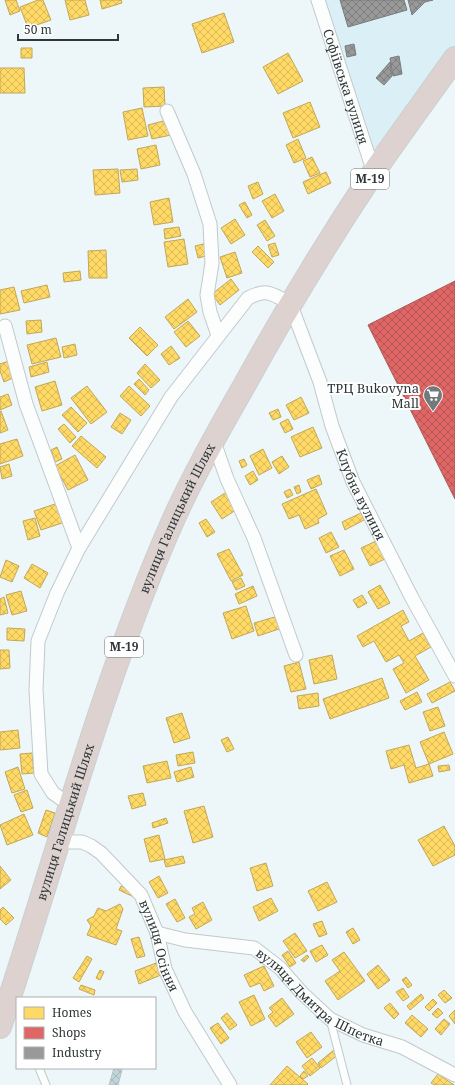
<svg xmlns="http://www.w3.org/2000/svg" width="455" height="1085" font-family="'Noto Serif',serif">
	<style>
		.built { fill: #dbf0f6 }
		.homes { fill: url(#homes-cross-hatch); stroke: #c1a858 }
		.shops { fill: url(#shops-cross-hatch); stroke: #ab5858 }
		.industry { fill: url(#industry-cross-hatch); stroke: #797c7c }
		.building { fill: url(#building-cross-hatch); stroke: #b9c1c3 }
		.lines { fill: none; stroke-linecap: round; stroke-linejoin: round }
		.lane-casing { stroke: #c2c9cc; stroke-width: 9 }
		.street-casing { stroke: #c2c9cc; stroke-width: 15 }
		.highway-casing { stroke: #cbd0d1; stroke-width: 24 }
		.lane { stroke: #fcfefe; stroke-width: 7 }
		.street { stroke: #fcfefe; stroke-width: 13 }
		.highway { stroke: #ddd2cf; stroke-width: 22 }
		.labels { text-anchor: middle; stroke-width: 4; stroke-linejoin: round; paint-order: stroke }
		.shield { fill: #fff; stroke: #6d7374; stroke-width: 1 }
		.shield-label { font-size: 12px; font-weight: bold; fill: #2f3739 }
		.street-label { font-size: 13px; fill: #2f3739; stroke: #fff }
		.poi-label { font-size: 13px; fill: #2f3739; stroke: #fff; text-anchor: end }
	</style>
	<defs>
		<pattern id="homes-cross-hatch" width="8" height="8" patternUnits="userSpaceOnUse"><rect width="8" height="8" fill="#ffd966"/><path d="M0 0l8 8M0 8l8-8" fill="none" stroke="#dbbb59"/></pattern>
		<pattern id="shops-cross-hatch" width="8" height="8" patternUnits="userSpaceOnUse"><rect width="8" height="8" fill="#e06666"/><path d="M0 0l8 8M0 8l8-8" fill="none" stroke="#b65555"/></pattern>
		<pattern id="industry-cross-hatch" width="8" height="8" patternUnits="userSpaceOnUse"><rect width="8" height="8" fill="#999"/><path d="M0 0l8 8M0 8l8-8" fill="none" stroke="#7d7e7e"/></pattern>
		<pattern id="building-cross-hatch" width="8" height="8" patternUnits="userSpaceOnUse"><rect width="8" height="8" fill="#c0d5db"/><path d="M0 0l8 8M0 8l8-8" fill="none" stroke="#a5b7bd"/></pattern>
	</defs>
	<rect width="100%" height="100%" fill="#edf6f9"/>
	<!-- built -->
	<path class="built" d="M316 0H455V64L374 180Z"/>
	<!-- homes -->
	<path class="homes" d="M5 0H16L20 11 10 15Z
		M38 0H43L51 20 28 28 20 7Z
		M65 0H85L89 15 70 20Z
		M100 0H121L122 3 102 9Z
		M224 13 234 42 202 53 192 24Z
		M21 48H32V58H21Z
		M288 53 303 81 278 94 263 67Z
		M0 68H24L25 93H0Z
		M164 87 165 106 144 107 143 88Z
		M310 102 320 127 293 138 283 113Z
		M142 108 148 136 128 140 123 112Z
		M167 120 171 135 152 139 148 125Z
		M298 139 306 158 294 163 286 145Z
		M156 145 160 165 141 169 137 149Z
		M312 157 320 173 310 177 303 161Z
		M118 169 120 193 95 195 93 170Z
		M137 169 138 180 122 182 120 170Z
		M326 172 331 183 308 194 303 182Z
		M258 182 263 194 253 199 248 186Z
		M275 194 284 211 272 218 262 201Z
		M169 198 173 222 154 225 150 202Z
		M245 202 252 215 247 218 239 205Z
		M235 219 245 235 231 244 221 228Z
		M265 220 275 236 267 241 257 225Z
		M179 227 181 236 165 239 164 229Z
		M184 239 188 264 168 267 164 242Z
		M207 243 210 255 198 258 195 246Z
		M275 243 279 255 272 257 268 245Z
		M258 246 274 262 268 268 252 252Z
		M106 250 107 278H89L88 251Z
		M235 252 242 273 227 278 220 257Z
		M80 271 81 280 64 282 63 273Z
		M231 279 239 290 220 305 212 294Z
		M47 285 50 297 24 303 21 291Z
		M14 287 20 310 0 314V290Z
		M188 299 197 312 174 329 165 317Z
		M41 320 42 332 27 334 26 321Z
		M188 321 200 336 186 347 174 332Z
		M140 327 158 345 147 356 129 338Z
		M56 338 61 357 32 364 27 345Z
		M75 344 77 355 64 358 62 347Z
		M171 346 180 358 169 365 161 354Z
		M9 361 15 377 4 382 0 371V364Z
		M47 362 49 372 31 377 29 367Z
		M145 364 160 380 151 388 137 373Z
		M139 379 149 390 145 395 134 384Z
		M55 381 62 405 42 411 35 387Z
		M87 386 107 412 91 424 71 398Z
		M129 386 150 406 141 416 120 396Z
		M8 394 12 405 0 410V397Z
		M301 397 309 413 294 420 286 405Z
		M71 407 87 423 78 432 62 415Z
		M278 409 281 417 273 420 269 413Z
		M1 411 8 430 0 433V412Z
		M120 413 131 420 122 434 111 427Z
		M288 419 293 429 285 433 280 423Z
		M64 424 76 437 70 443 58 429Z
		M313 427 322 448 300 457 291 437Z
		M81 436 106 457 97 468 72 446Z
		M17 439 23 456 0 464V444Z
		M57 447 62 459 55 462 51 450Z
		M263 449 272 468 259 475 250 456Z
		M75 455 88 480 68 490 55 466Z
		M282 456 289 467 279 474 272 462Z
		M244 459 247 465 242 468 239 461Z
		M9 464 12 476 2 479 0 467Z
		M253 471 258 480 250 485 245 476Z
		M319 475 322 484 311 489 307 480Z
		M299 485 301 492 297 494 294 487Z
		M290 489 293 495 287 498 284 492Z
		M316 489 327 514 318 519 319 523 305 529 299 515 289 519 282 504Z
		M228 491 239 508 222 519 211 502Z
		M58 503 65 522 41 530 34 511Z
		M361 513 364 520 345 530 342 522Z
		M35 518 40 536 28 540 23 521Z
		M206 519 215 532 207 537 199 523Z
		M331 532 339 547 326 553 319 538Z
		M376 541 385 559 370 566 361 548Z
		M229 549 243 575 231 581 217 554Z
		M344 550 354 569 340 576 330 556Z
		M6 560 19 566 12 582 0 577Z
		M32 564 48 573 40 588 24 578Z
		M241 578 245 586 236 590 232 582Z
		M380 585 390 603 378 609 368 592Z
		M253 586 257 596 239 604 235 594Z
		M21 591 27 611 12 615 6 595Z
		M362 595 367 603 358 608 353 600Z
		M4 597 8 613 0 615V599Z
		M246 606 254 631 232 639 223 613Z
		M403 610 409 622 401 626 409 641 423 633 431 647 415 656 429 680 406 693 393 669 404 663 399 655 386 662 374 641 363 647 357 636Z
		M278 616 282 628 258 636 254 623Z
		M7 628 25 629 24 641 7 640Z
		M0 650H9L10 668 0 669Z
		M332 655 337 679 314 684 309 660Z
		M299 662 306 689 291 692 284 666Z
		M382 678 389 698 330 719 323 699Z
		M450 682 455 691 432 703 427 694Z
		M417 692 422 702 405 710 400 701Z
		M318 693 319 706 299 709 297 696Z
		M438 707 445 726 430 731 423 712Z
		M182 713 190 738 174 743 166 718Z
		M18 730 20 748 0 750V732Z
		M444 732 453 754 429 764 420 742Z
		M228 737 234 749 227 752 221 740Z
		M409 745 416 768 429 764 433 776 409 783 404 765 391 769 386 751Z
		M193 752 195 763 178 766 176 755Z
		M32 753 34 773 22 774 20 754Z
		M167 761 171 778 147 783 143 766Z
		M449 765 450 770 439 772 438 766Z
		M18 767 25 789 12 793 5 772Z
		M191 767 194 777 177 782 174 772Z
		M27 790 33 808 21 812 14 795Z
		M143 793 146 805 132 809 128 796Z
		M204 806 213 837 193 843 184 811Z
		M46 810 55 813 47 837 38 833Z
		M24 814 33 835 7 845 0 825Z
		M166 818 168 823 153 828 152 823Z
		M444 826 455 846V855L433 866 418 840Z
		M159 835 165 859 150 862 144 839Z
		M183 856 185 863 166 867 164 860Z
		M266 863 273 886 257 891 250 868Z
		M0 866 11 880 0 889Z
		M159 876 168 893 158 898 149 882Z
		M327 882 337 902 318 911 308 891Z
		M121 886 137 894 136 898 119 890Z
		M271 898 278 911 259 921 253 907Z
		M175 899 185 918 177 922 166 904Z
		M203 902 212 920 196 929 189 917 195 914 192 908Z
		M120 904 123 909 116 929 122 931 116 945 87 935 91 926 87 920 94 916 98 908 106 911Z
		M3 907 14 918 6 925 0 919V910Z
		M322 921 327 934 319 937 313 924Z
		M353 928 360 940 353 944 346 932Z
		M295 933 307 951 295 958 283 941Z
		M139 937 145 956 137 958 131 939Z
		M322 945 328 955 316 962 310 951Z
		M288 951 296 963 290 967 282 955Z
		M344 952 365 981 338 1000 325 981 340 971 332 960Z
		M307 955 309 957 304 962 301 960Z
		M87 956 92 959 79 982 73 978Z
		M156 963 161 975 139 984 135 971Z
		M378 965 390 980 378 989 367 974Z
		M264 966 274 986 264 991 260 983 250 987 244 975Z
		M100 970 104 972 100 980 96 978Z
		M406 977 412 985 408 988 402 980Z
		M81 985 95 990 94 995 79 989Z
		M403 988 409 997 403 1001 396 992Z
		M444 990 452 998 445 1003 438 995Z
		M421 994 424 998 410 1010 407 1006Z
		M254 995 265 1019 251 1026 239 1002Z
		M282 998 294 1014 276 1027 268 1016 273 1012 269 1008Z
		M433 999 437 1003 429 1011 425 1007Z
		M390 1003 399 1014 394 1019 384 1008Z
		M438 1008 443 1013 437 1018 432 1014Z
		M455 1010V1024L449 1016Z
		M227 1013 237 1025 230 1030 221 1018Z
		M412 1015 428 1029 421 1037 405 1023Z
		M444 1019 450 1024 441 1035 435 1029Z
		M218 1023 229 1038 221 1044 210 1028Z
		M311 1032 322 1047 307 1058 296 1042Z
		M335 1049 339 1054 321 1068 318 1063Z
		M312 1058 320 1068 310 1076 302 1066Z
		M287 1066 308 1084 307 1085H270Z
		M304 1071 308 1076 303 1079 300 1076Z
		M438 1074 454 1085H435L431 1083Z"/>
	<!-- shops -->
	<path class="shops" d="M455 281V499L368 325Z"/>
	<!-- industry -->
	<path class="industry" d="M340 0H404L407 10 348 27Z
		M408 0H433L425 2 412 15Z
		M354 44 356 55 347 57 345 46Z
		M399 56 402 74 393 76 390 58Z
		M390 62 392 76 384 85 376 78Z"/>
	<!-- building -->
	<path class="building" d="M114 1068 122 1070 118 1085H109Z"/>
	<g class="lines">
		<defs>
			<path id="lane" d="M330 1019 347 1085
				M39 1068 46 1085"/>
			<g id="street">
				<path id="s1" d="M318 0 374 173"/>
				<path d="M167 111 194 174 210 224 212 263 207 295 210 312 218 335"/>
				<path d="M5 326 26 404 79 548"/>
				<path d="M213 439 227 479 254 538 296 655"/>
				<path id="s2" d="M70 805 53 793 41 774 36 690 38 641 57 593 79 548 171 397 248 298C268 288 271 294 290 303L320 382 332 426 353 482 412 598 455 676"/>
				<path id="s3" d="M58 842H82L91 846 101 853 141 895 157 933 165 969 185 1012 230 1085"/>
				<path id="s4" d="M157 933 185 940 254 948 280 968 302 993 330 1019 363 1035 402 1047 455 1075"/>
			</g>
			<g id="highway">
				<path id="s5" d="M0 1027C56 860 100 687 171 525 192 477 218 431 244 386 284 313 327 242 373 173 400 134 428 96 455 58"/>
			</g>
		</defs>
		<!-- lane casing -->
		<use href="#lane" class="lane-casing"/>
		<!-- street casing -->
		<use href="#street" class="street-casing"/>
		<!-- highway casing -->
		<use href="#highway" class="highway-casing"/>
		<!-- lane -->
		<use href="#lane" class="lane"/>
		<!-- street -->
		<use href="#street" class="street"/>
		<!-- highway -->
		<use href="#highway" class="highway"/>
	</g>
	<!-- icons -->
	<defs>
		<symbol id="supermarket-pin" viewBox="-11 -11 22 30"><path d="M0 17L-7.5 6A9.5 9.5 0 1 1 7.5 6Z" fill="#727a7c" stroke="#fff"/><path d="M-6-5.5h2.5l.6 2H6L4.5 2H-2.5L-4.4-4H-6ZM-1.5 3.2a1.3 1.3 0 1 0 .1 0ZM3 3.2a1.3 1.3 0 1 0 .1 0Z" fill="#fff"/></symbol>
	</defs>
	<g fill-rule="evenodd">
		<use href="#supermarket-pin" x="422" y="384" width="22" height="30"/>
	</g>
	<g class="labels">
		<!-- shield labels -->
		<g class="shield">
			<rect x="351" y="169" width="38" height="20" rx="3"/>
			<rect x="105" y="637" width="38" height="20" rx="3"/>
		</g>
		<g class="shield-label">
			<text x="370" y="183">М-19</text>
			<text x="124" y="651">М-19</text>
		</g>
		<!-- street labels -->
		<g class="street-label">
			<text dy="5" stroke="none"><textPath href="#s1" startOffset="91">Софіївська вулиця</textPath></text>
			<text dy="5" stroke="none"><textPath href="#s2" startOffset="830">Клубна вулиця</textPath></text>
			<text dy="5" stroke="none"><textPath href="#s5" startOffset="539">вулиця Галицький Шлях</textPath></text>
			<text dy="5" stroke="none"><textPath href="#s5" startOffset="215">вулиця Галицький Шлях</textPath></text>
			<text dy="5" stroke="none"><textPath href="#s3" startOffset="158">вулиця Осіння</textPath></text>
			<text dy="5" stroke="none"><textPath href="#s4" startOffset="182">вулиця Дмитра Шпетка</textPath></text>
		</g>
		<!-- poi labels -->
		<g class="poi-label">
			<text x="419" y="393">ТРЦ Bukovyna<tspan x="419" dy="15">Mall</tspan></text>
		</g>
	</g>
	<!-- legend -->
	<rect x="16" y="997" width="140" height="72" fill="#ffffff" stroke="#acafb0"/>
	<rect x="24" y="1007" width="20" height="12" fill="#ffd966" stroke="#acafb0"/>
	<text x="52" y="1017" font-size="12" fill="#2f3739">Homes</text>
	<rect x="24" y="1027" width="20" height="12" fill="#e06666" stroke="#acafb0"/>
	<text x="52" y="1037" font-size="12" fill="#2f3739">Shops</text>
	<rect x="24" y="1047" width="20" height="12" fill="#999999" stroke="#acafb0"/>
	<text x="52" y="1057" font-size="12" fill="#2f3739">Industry</text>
	<!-- scale -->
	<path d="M18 34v6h100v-6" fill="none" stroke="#2f3739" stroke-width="2"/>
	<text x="24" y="34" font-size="12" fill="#2f3739" stroke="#ffffff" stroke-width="3" paint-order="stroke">50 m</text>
</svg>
